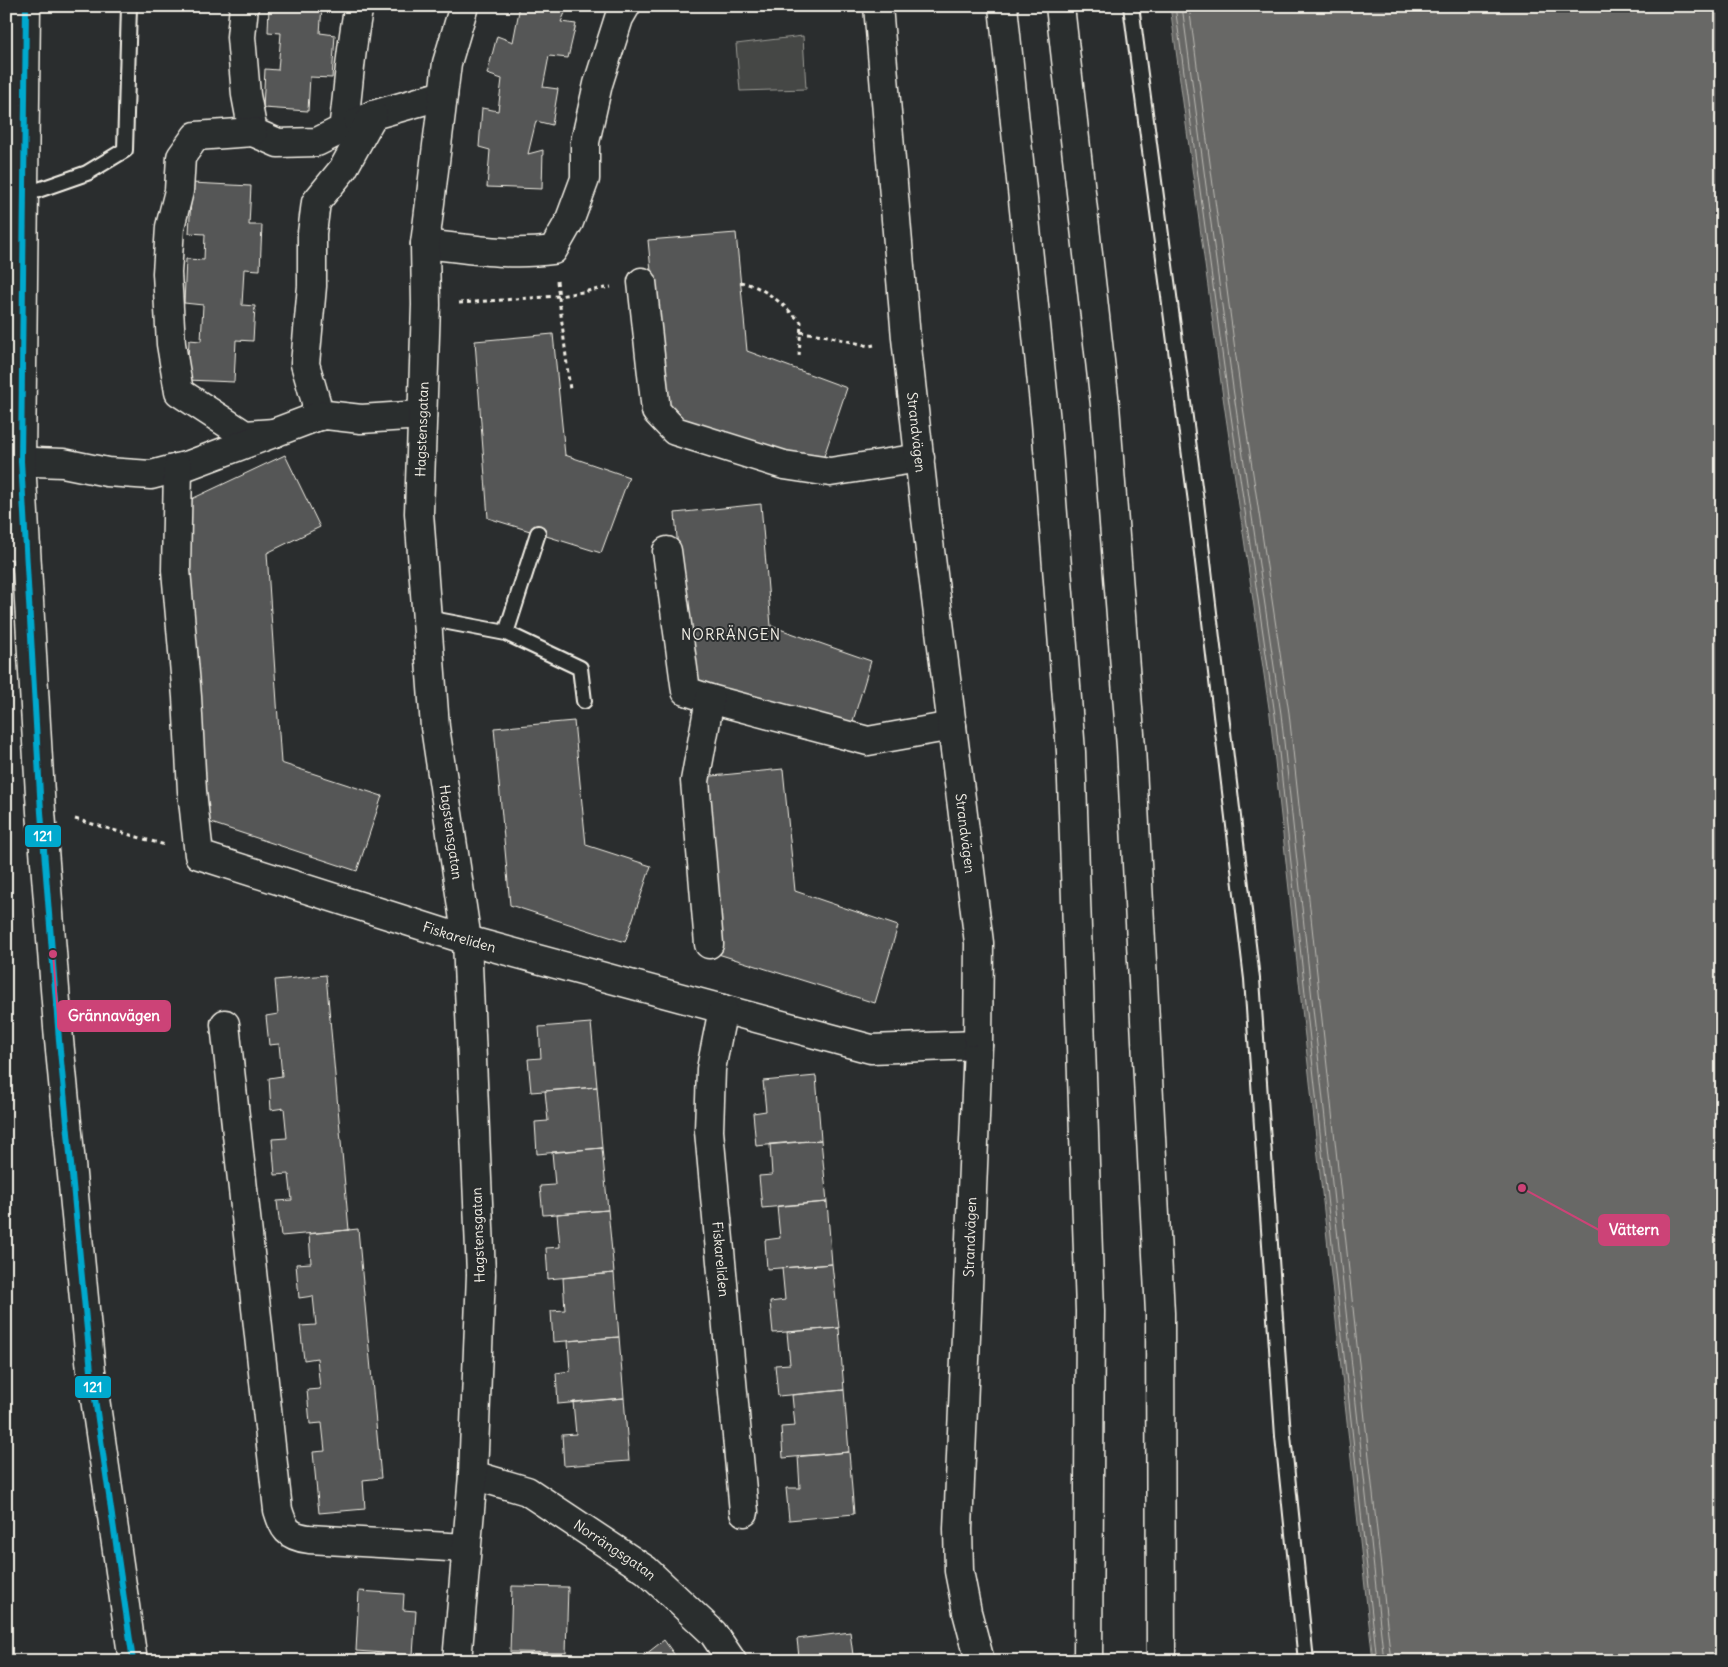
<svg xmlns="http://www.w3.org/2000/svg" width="1728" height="1667" font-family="Delius,sans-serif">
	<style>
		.green { fill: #444645; stroke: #9c9c96 }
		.water { fill: #676866; stroke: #9f9f9a }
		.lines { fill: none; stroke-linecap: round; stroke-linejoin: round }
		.shore { stroke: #bcbab4; stroke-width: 1 }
		.building { fill: #555756; stroke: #f4f1e8 }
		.lane-casing { stroke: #f4f1e8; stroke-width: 18 }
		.street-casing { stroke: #f4f1e8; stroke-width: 31 }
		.secondary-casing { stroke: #f4f1e8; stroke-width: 31 }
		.highway-casing { stroke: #f4f1e8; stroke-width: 31 }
		.path { stroke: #f4f1e8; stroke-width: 3; stroke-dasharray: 4 4; stroke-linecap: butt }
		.lane { stroke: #2a2d2e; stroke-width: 14 }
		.street { stroke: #2a2d2e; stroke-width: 28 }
		.secondary { stroke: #2a2d2e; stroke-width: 28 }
		.highway { stroke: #2a2d2e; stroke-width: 28 }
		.bus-1-casing { stroke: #2a2d2e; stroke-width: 10 }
		.bus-1 { stroke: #00a9ce; stroke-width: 6 }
		.labels { text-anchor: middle; stroke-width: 4; stroke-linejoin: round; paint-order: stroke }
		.street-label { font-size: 14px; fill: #f4f1e8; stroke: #2a2d2e }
		.neighbourhood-label { font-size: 15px; letter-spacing: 1px; fill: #f4f1e8; stroke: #2a2d2e }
		.leader { fill: none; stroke: #cc4377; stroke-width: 2 }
		.callout-dot { fill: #cc4377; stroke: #2a2d2e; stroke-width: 2 }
		.callout { fill: #cc4377; stroke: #cc4377; stroke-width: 2 }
		.callout-label { font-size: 15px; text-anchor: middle; font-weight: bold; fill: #fff }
		.line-badge { stroke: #2a2d2e; stroke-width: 2 }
		.badge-label { font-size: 14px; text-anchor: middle; font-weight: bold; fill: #fff }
	</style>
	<rect width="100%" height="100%" fill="#2a2d2e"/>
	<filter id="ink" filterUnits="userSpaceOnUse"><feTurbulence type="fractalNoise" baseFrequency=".02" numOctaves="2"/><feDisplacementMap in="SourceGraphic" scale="10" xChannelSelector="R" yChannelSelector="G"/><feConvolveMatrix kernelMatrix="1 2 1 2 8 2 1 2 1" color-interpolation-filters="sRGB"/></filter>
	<g filter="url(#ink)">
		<!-- green -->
		<path class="green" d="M803 36 806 89 740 91 736 44Z"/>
		<!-- water -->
		<path class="water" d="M1170 6H1722V1661H1373L1270 715 1222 390Z"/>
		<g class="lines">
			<!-- shore -->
			<path class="shore" d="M1175 6 1227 389 1275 715 1377 1661
				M1182 6 1233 388 1281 714 1384 1661
				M1189 6 1240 387 1289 713 1391 1661"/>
		</g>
		<!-- building -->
		<path class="building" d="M269 6H322L320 33 335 35 332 78 310 77 308 111 263 108 265 69 278 70 281 33 268 32Z
			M514 6H568L561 22 576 24 568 58 549 56 543 87 558 89 552 125 536 121 528 154 543 150 542 189 487 187 490 150 479 147 482 108 498 111 502 79 487 74 497 36 513 42 519 11Z
			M192 183 251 186 249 225H262L260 270 244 269 242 305 255 306 253 341 236 340 234 382 187 380 189 340 201 341 203 305 184 303 186 259 204 260 205 234 189 233Z
			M736 233 747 351 847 388 822 462 665 416 648 240Z
			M553 334 565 455 629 477 601 553 488 518 475 341Z
			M285 455 320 527 267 553 281 763 382 796 357 871 202 820 181 504Z
			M761 504 771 626 871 661 849 734 689 688 675 513Z
			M574 721 586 845 651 866 625 942 510 905 494 728Z
			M783 769 795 891 898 926 875 1003 718 954 702 777Z
			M326 975 349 1230 281 1236 277 1201 292 1200 289 1174 275 1175 272 1139 287 1138 284 1108 271 1110 269 1078 282 1076 279 1044 269 1045 266 1016 278 1014 275 980Z
			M591 1023 597 1087 531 1092 528 1059 541 1058 539 1027Z
			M816 1076 821 1140 756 1146 753 1113 766 1111 763 1081Z
			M597 1087 602 1148 537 1154 535 1122 548 1121 545 1091Z
			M821 1140 827 1202 762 1208 759 1176 772 1175 770 1144Z
			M602 1148 608 1210 543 1215 540 1186 555 1185 552 1152Z
			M827 1202 832 1264 767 1269 765 1240 780 1238 777 1206Z
			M608 1210 614 1273 548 1279 546 1248 560 1247 557 1214Z
			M358 1229 381 1478 363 1480 365 1509 319 1513 313 1452 325 1451 322 1423 310 1424 307 1390 320 1389 317 1358 304 1360 300 1326 316 1325 313 1296 299 1298 296 1264 311 1263 309 1234Z
			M832 1264 839 1328 773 1333 770 1302 785 1300 782 1268Z
			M614 1273 619 1337 553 1342 551 1311 565 1310 563 1278Z
			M839 1328 844 1390 778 1396 775 1365 790 1364 787 1332Z
			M619 1337 624 1398 558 1404 556 1373 570 1371 568 1341Z
			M844 1390 849 1452 783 1458 781 1427 795 1426 792 1395Z
			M624 1398 629 1461 564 1466 562 1435 576 1434 573 1402Z
			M849 1452 854 1514 789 1520 786 1488H800L798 1456Z
			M512 1586 568 1587 566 1653 510 1652Z
			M359 1591 404 1594 403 1610 416 1611 413 1655 356 1651Z
			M850 1632 853 1655 862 1654 863 1661H792V1658L799 1657 797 1639Z
			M664 1640 679 1661H637Z"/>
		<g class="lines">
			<defs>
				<path id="lane" d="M1131 6 1196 502 1252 979 1283 1436 1306 1661
					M24 195 87 173 125 150 129 6
					M427 618 506 633 580 668 584 701
					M506 633 538 533"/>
				<g id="street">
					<path d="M244 6 241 37 246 95 253 132 278 143 317 142 343 129C349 88 350 47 359 6"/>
					<path d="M358 122 373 115 443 95"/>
					<path d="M253 132 196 136 181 157 179 191 170 227 167 273 171 344 179 392 245 435 274 433"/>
					<path d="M425 244C468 249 510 256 553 250L569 222 585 179V142L598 84 619 18 626 6"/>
					<path d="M642 282 656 411 675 431 784 465 830 472 920 458"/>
					<path d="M316 417V402L305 364 312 286V233L316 202 343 169 373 115"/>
					<path d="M6 461 63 463 107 472 151 475 189 465 316 417 326 415 361 419 422 415"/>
					<path id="s1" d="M178 468 176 570 187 697 192 791 199 855 467 940 871 1049 978 1045"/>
					<path d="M6 544 26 546"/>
					<path d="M667 551 686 691 710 699 868 741 952 726"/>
					<path d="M709 944 695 781 710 699"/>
					<path id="s2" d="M723 1009 711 1069 709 1131 744 1512"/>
					<path d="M225 1024 278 1510C284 1529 287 1536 309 1539L466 1548"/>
					<path id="s3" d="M473 1475 527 1491 646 1570 713 1633 732 1661"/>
					<path id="s4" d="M457 1661 473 1475 481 1274 467 940 435 727 419 513 426 305 425 244 447 63 464 6"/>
				</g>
				<g id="secondary">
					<path d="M26 6 21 461 41 812 59 1040 91 1371 133 1661"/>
					<path id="s5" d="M878 6 906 338 925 510 979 943 978 1045 958 1529 959 1571 967 1612 980 1661"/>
				</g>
				<path id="highway" d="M1003 6 1046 422 1071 752 1090 1311 1088 1661
					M1060 6 1105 405 1131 747 1160 1313 1161 1661"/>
			</defs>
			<!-- lane casing -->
			<use href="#lane" class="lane-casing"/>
			<!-- street casing -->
			<use href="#street" class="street-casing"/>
			<!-- secondary casing -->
			<use href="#secondary" class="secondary-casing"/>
			<!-- highway casing -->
			<use href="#highway" class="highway-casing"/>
			<!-- path -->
			<path class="path" d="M557 281 570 390
				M740 282C766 287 783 305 801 322L799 357
				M459 303 559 296 611 287
				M800 332 823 335 869 346 874 345
				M75 819 165 845"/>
			<!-- lane -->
			<use href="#lane" class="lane"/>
			<!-- street -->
			<use href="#street" class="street"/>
			<!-- secondary -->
			<use href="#secondary" class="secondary"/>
			<!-- highway -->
			<use href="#highway" class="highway"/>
			<defs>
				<path id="bus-1" d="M26 6 21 461 41 812 59 1040 91 1371 133 1661"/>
			</defs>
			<!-- bus-1 casing -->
			<use href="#bus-1" class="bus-1-casing"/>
			<!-- bus-1 -->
			<use href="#bus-1" class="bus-1"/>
		</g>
	</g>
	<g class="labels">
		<!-- street labels -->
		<g class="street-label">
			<text dy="5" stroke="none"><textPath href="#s4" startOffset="1236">Hagstensgatan</textPath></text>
			<text dy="5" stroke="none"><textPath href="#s5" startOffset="428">Strandvägen</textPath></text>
			<text transform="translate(451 832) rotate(82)" y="5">Hagstensgatan</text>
			<text dy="5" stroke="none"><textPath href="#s5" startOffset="832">Strandvägen</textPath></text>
			<text dy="5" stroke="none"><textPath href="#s1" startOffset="661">Fiskareliden</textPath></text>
			<text transform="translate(478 1235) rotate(-92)" y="5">Hagstensgatan</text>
			<text transform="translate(970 1237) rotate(-88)" y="5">Strandvägen</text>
			<text dy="5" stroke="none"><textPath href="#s2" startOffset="252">Fiskareliden</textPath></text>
			<text dy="5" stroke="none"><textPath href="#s3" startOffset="162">Norrängsgatan</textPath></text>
		</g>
		<!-- neighbourhood labels -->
		<g class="neighbourhood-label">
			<text x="731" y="640">NORRÄNGEN</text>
		</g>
	</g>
	<!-- callouts -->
	<path class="leader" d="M53 954L58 1016M1522 1188L1599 1230"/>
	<g class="callout-dot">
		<circle cx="53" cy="954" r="5"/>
		<circle cx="1522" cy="1188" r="5"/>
	</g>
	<g class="callout">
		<rect x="58" y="1001" width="112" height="30" rx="5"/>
		<rect x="1599" y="1215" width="70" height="30" rx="5"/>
	</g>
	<g class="callout-label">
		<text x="114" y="1021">Grännavägen</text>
		<text x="1634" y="1235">Vättern</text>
	</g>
	<g class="line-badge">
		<rect x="24" y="824" width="38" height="24" rx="5" fill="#00a9ce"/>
		<rect x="74" y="1375" width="38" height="24" rx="5" fill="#00a9ce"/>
	</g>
	<g class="badge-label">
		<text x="43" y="841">121</text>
		<text x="93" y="1392">121</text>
	</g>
	<!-- margin -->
	<rect width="1728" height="1667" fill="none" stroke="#2a2d2e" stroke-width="25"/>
	<rect x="12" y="12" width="1703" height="1642" fill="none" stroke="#f4f1e8" stroke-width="2" filter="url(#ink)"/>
</svg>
